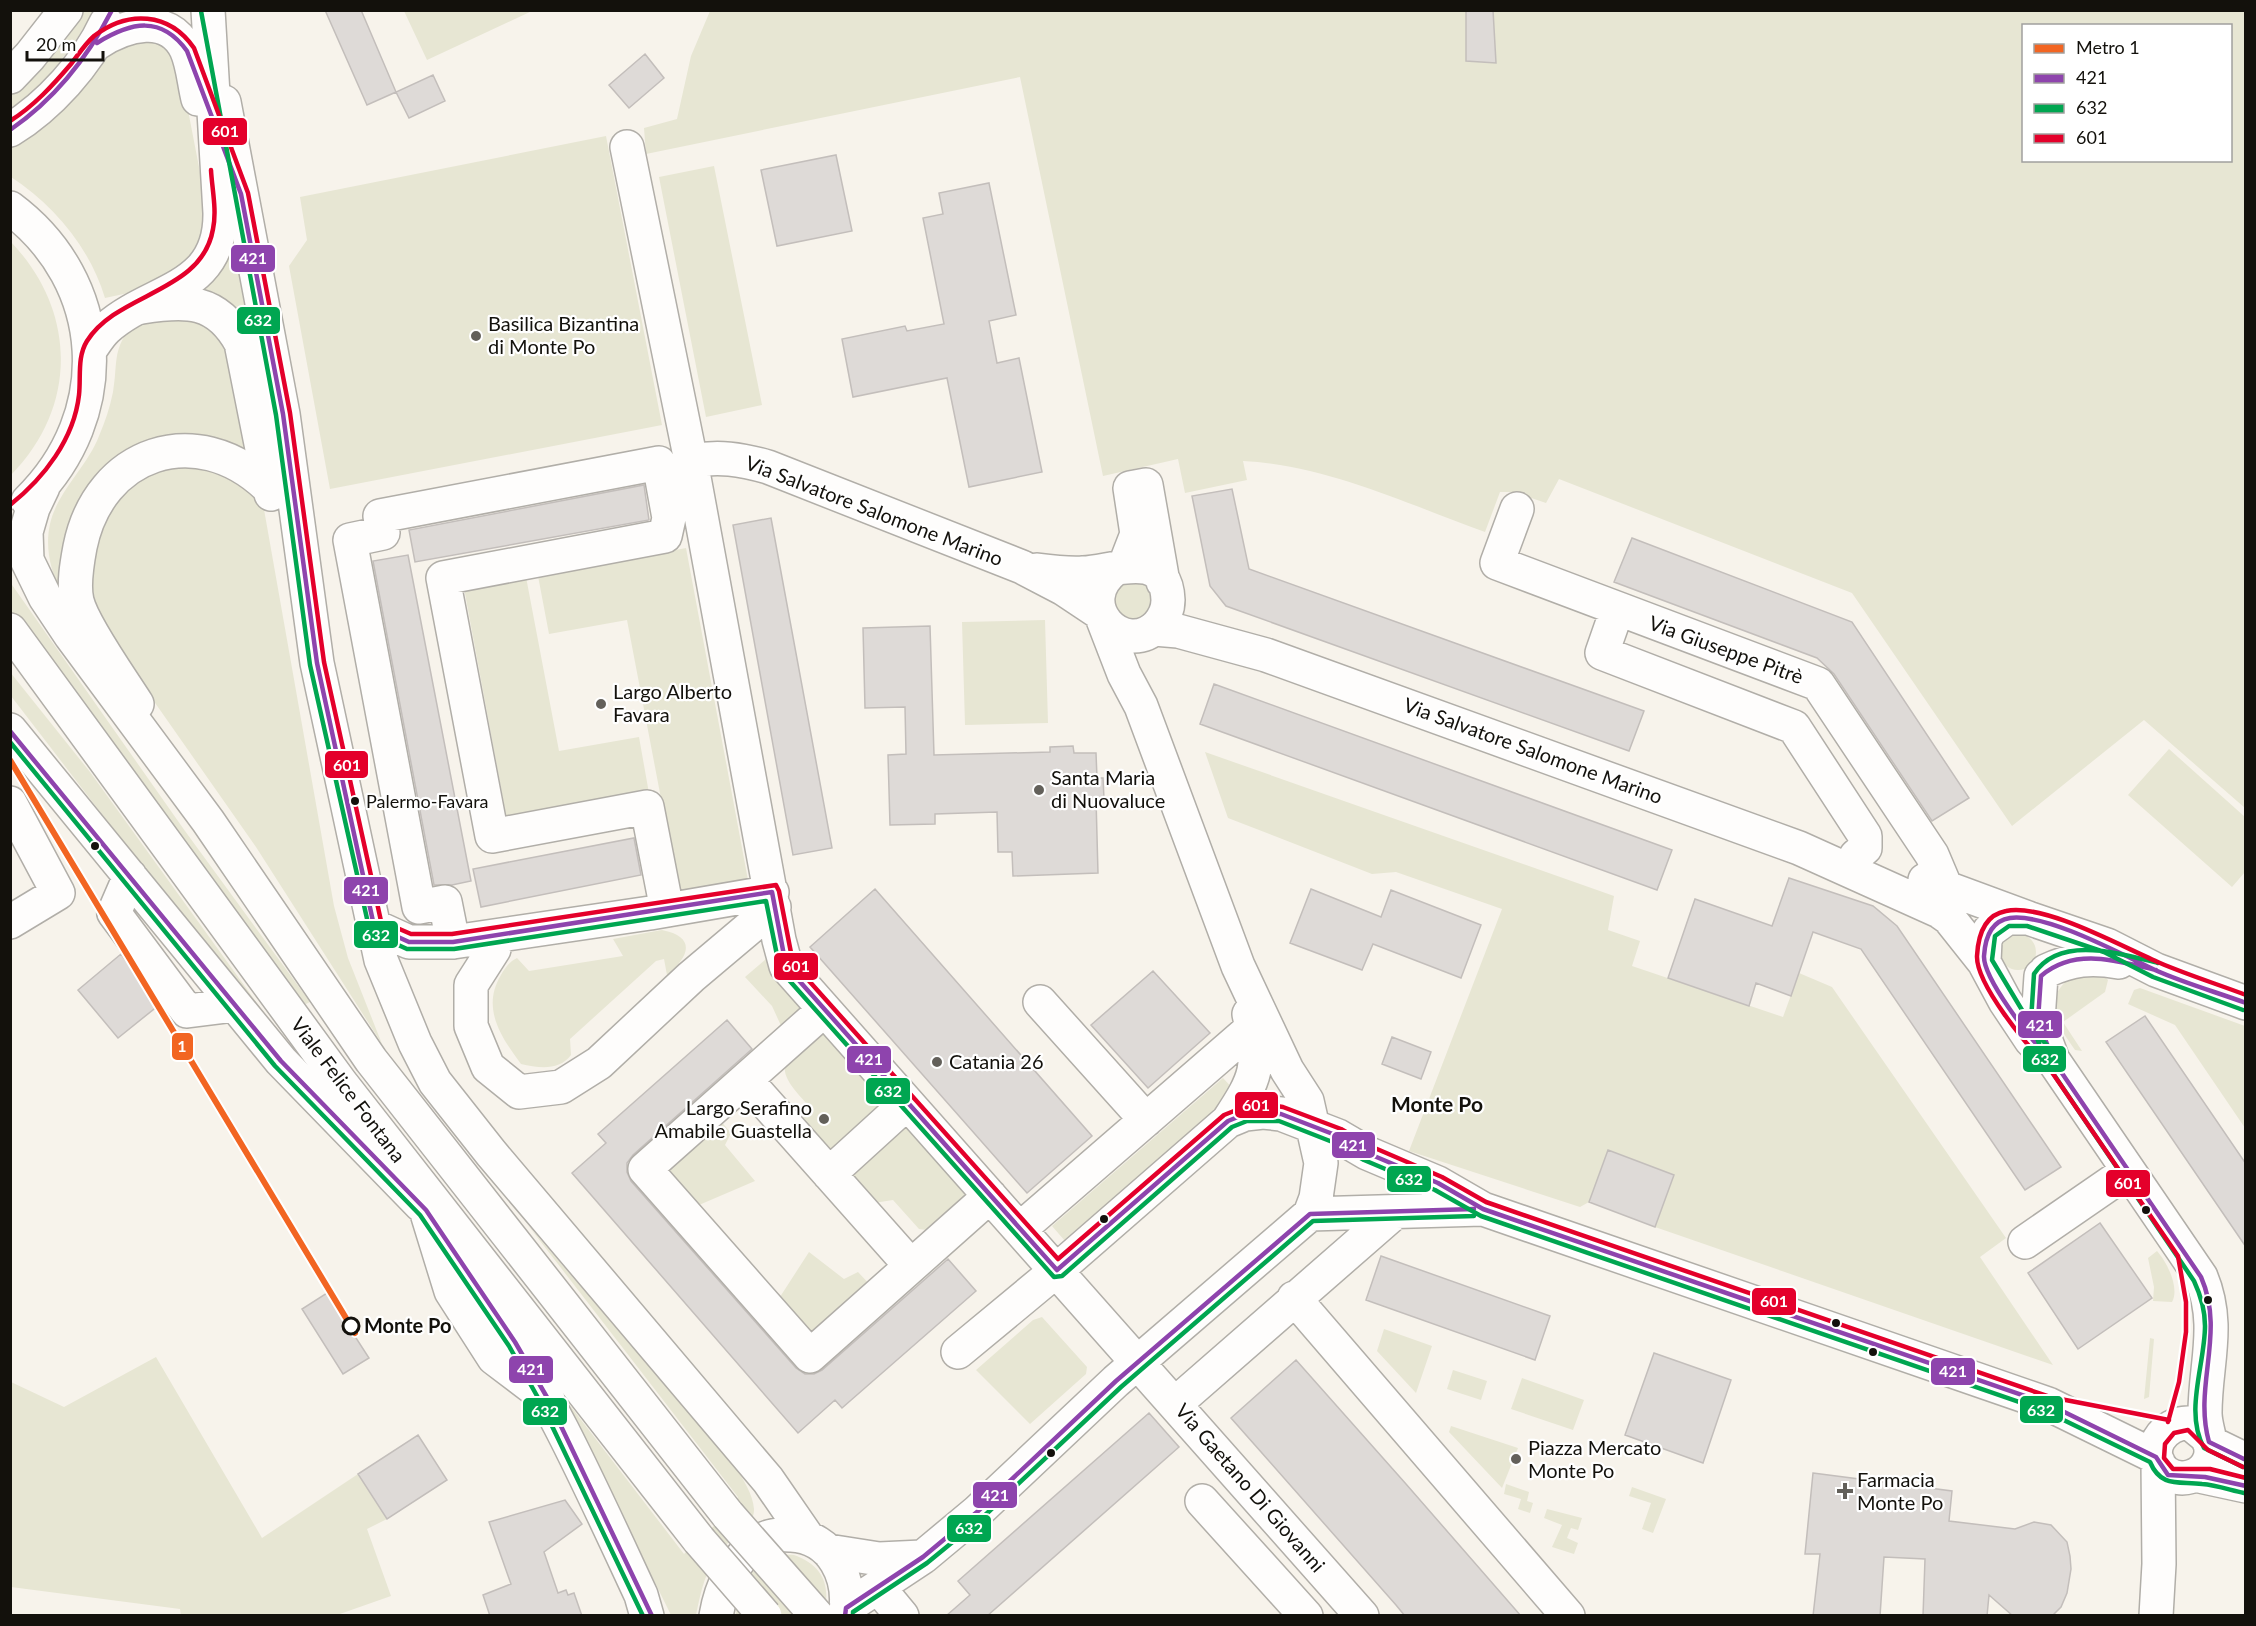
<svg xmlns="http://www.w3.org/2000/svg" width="2256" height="1626" font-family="Lato,sans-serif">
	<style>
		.green { fill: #e7e6d3; fill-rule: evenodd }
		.building { fill: #dedad7; stroke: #c3bebb; stroke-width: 1.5 }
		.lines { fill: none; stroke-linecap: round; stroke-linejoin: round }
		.minor-casing { stroke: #b1aea8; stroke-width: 36 }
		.major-casing { stroke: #b1aea8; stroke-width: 36 }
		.minor { stroke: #fefdfc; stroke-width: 33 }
		.major { stroke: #fefdfc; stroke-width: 33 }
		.major-bridge-casing { stroke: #b1aea8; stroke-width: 36; stroke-linecap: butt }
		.major-bridge { stroke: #fefdfc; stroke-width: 33 }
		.bus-1-casing { stroke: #fff; stroke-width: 9 }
		.bus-2-casing { stroke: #fff; stroke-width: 9 }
		.bus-3-casing { stroke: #fff; stroke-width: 9 }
		.bus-1 { stroke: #8e44ad; stroke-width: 4.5 }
		.bus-2 { stroke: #00a651; stroke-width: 4.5 }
		.bus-3 { stroke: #e4002b; stroke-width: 4.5 }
		.metro-1-casing { stroke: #fff; stroke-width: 10 }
		.metro-1 { stroke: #f26522; stroke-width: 6 }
		.poi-dot { fill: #63605a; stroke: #fff; stroke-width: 2 }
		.bus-dot { fill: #13110c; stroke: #fff; stroke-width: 2 }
		.stop-dot { fill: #fff; stroke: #13110c; stroke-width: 3 }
		.labels { text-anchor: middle; stroke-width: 4.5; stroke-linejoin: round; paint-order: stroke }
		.bus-label { font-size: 18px; fill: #13110c; stroke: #fff; text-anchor: start }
		.poi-label { font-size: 20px; fill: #13110c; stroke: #fff; text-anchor: start }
		.street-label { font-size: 20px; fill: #13110c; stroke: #fff }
		.stop-label { font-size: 20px; font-weight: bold; fill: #13110c; stroke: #fff; text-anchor: start }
		.neighbourhood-label { font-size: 21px; font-weight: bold; fill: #13110c; stroke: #fff }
		.line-badge { stroke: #fff; stroke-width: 2 }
		.badge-label { font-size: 16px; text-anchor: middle; font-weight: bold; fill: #fff }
	</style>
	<rect width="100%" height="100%" fill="#f7f3eb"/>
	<!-- green -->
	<path class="green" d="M79 11H94C72 49 46 83 11 110V90Z
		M404 11H532L427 60Z
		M710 11H2245V808L2144 720 2012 826 1852 593 1559 479 1546 503 1514 492H1500L1485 532C1407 504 1327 465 1243 461L1247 480 1185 493 1178 459 1103 476 1020 77 646 154 644 128 677 119 691 56ZM2024 26H2230V160H2024Z
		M132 37 166 43 181 74 210 224 192 266 133 292 105 298C90 248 54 205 11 177L10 145 108 51Z
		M606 136 662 425 330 489 289 266 307 240 300 197Z
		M714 166 762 405 706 417 659 177Z
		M230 221 250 339 201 295 199 286Z
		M11 242C77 311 78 407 11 475Z
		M188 312 228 341 252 459 132 453 61 590C50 571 45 546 50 524 57 492 87 467 99 436 105 422 110 407 113 392 118 363 112 353 130 327Z
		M208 463 262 498 334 906 348 958 382 1044 256 847 97 620 88 575 98 522 144 470Z
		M686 548 748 880 679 893 627 620 549 634 538 576Z
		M526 577 559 751 639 737 650 799 508 826 464 588Z
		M10 582 185 831 310 1002 304 1005 72 686 11 611Z
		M1115 582H1150L1155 608 1129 624 1107 597Z
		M1045 620 1048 723 965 725 962 622Z
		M10 672 90 772 283 1039 278 1043 11 696Z
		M2169 749 2245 817V872L2232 887 2128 795Z
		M1205 752 1614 896 1608 930 1640 941 1632 966 1783 1017 1799 973 1832 987 2006 1238 1980 1257 2053 1365 1655 1227 1674 1175 1608 1150 1589 1202 1580 1207 1409 1151 1502 909 1396 872 1372 874 1228 818Z
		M662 930C697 937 689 957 667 975L664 959 656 961 570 1039 571 1055C559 1071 539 1068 521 1064 501 1037 481 1008 501 975 505 968 509 962 517 958L529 971 623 956 613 939Z
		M2000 952a18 18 0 1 1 36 0a18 18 0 1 1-36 0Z
		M766 959 806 1013 783 1030 772 1006 745 977Z
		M2073 975 2104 976 2108 980 2105 992 2063 1022 2082 1051 2075 1050C2055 1021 2040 1002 2073 975Z
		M2140 988 2245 1026V1128L2175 1025 2128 1004 2134 990Z
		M820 1029 886 1104 830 1152 801 1121 810 1107C770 1066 781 1062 820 1029Z
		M1223 1078 1236 1092 1065 1241 1052 1226Z
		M719 1119 731 1133 725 1145 755 1181 692 1208 667 1180 669 1162Z
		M906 1127 972 1201 935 1231 919 1229 893 1200 874 1203 851 1175Z
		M527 1224 736 1467C743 1480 753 1494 754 1509 755 1525 729 1540 720 1551 705 1571 701 1591 696 1615H671L562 1395 684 1554 734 1507 738 1497Z
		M2157 1251C2167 1262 2180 1288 2172 1302L2153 1301 2154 1287 2148 1258Z
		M809 1252 844 1279 858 1272 873 1288 814 1341 778 1300Z
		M1042 1317 1087 1367 1086 1374 1030 1424 976 1370 1033 1320Z
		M1384 1329 1432 1346 1416 1393 1377 1351Z
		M2150 1338 2154 1339 2149 1397 2144 1399Z
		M156 1357 262 1538 358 1474 387 1519 367 1529 391 1596 337 1615 181 1616 180 1609 11 1587V1382L64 1407Z
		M1453 1370 1487 1381 1481 1400 1447 1389Z
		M1522 1378 1584 1400 1573 1430 1511 1409Z
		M1451 1426 1518 1448 1502 1488 1449 1432Z
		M1506 1484 1529 1492 1527 1501 1533 1503 1530 1513 1518 1509 1521 1499 1504 1494Z
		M1632 1487 1666 1499 1653 1533 1642 1529 1651 1503 1629 1496Z
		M1547 1509 1582 1518 1578 1530 1571 1528 1567 1538 1578 1543 1574 1554 1552 1547 1562 1525 1544 1518Z
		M794 1555C823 1565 832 1587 823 1615L736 1616C739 1583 758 1552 794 1555Z"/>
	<!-- building -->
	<path class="building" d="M325 10H361L396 92 367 105Z
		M1466 10H1493L1496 63 1466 61Z
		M645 54 664 78 629 108 609 85Z
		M433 75 445 101 409 118 396 92Z
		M836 155 852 231 777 246 761 170Z
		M989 183 1016 315 989 321 997 363 1019 358 1042 472 969 487 947 378 853 397 842 339 905 326 907 331 944 324 923 218 943 214 939 193Z
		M644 485 649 520 415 562 409 530Z
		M1232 489 1249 569 1644 711 1629 751 1226 606 1210 586 1192 496Z
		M771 518 832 848 793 855 733 525Z
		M1632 538 1852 622 1969 798 1932 821 1834 674 1817 658 1614 582Z
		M408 555 471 881 452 885H434L373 561Z
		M930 626 934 755 1050 752V747L1073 746 1074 753H1096L1097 778H1103L1104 799H1096L1098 873 1013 876 1012 852H998L997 812 935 814V824L890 825 888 755 906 754 905 707 865 708 863 628Z
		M1214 684 1672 850 1657 890 1200 724Z
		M634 838 641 875 481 907 473 869Z
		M1789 878 1873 906 1897 926 2061 1167 2025 1190 1861 949 1813 932 1791 996 1756 983 1749 1006 1668 978 1695 899 1772 926Z
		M875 889 1092 1136 1027 1193 810 947Z
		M1311 889 1381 917 1391 890 1481 925 1461 978 1373 944 1362 970 1290 943Z
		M121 954 159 1005 118 1038 78 990Z
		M1153 971 1210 1033 1148 1088 1091 1025Z
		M2145 1016 2246 1164V1247L2106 1042Z
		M727 1020 752 1049 633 1155 627 1163V1172L631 1181 796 1368 805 1374H814L822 1370 948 1259 976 1291 842 1408 835 1400 798 1433 572 1173 606 1143 598 1134Z
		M1392 1037 1431 1052 1421 1079 1382 1064Z
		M1608 1150 1674 1175 1655 1227 1589 1202Z
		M2100 1223 2152 1298 2078 1349 2028 1273Z
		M1381 1256 1550 1316 1535 1360 1366 1300Z
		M327 1293 369 1358 343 1374 302 1309Z
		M1654 1353 1731 1380 1703 1463 1625 1435Z
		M1296 1360 1406 1484 1521 1616H1405L1396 1605 1231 1418Z
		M1149 1413 1179 1447 987 1616H946L970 1595 958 1581Z
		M418 1435 447 1480 387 1519 358 1474Z
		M1813 1473 1952 1491 1949 1521 2015 1529 2034 1522 2051 1525 2067 1542 2070 1556 2071 1569 2067 1593 2061 1607 2052 1616H2013L1989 1595 1987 1616H1923L1925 1559 1884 1557 1880 1616H1813L1820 1554H1805Z
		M565 1500 582 1524 544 1552 558 1593 566 1590 568 1595 574 1593 582 1616H490L483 1595 511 1584 489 1522Z"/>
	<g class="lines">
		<defs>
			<path id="minor" d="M224 102 283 414 317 663 381 960 415 1043 435 1082 491 1153 768 1480 808 1538
				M627 147 691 461 779 940 786 966 1362 1616
				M142 307C186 300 217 299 241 343L271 494
				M691 461C719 456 740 459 768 467L1022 567 1064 589 1100 613
				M1517 509 1497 563 1818 684 1932 855 1946 888
				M1125 565 1137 534 1130 488 1146 485 1163 582
				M1037 570C1052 572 1067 574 1083 573 1113 572 1166 547 1168 600 1168 610 1164 618 1158 625 1124 660 1070 604 1115 569
				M1617 610 1602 653 1794 727 1865 836V848L1856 856
				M1154 629 1178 631 1266 655 1799 848 1939 911 1949 918 1984 962
				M137 704C122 680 83 626 77 601 73 585 77 563 80 547 99 452 196 419 267 486
				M10 730 281 1061 421 1205
				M10 803 58 893 10 922
				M130 876 114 913 187 1011 235 1005
				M1925 880 2028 918
				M374 926 409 942H453L650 913 772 892
				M453 942 445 902 419 907 350 540 383 533 380 516 659 463 669 518 665 536 443 578 492 836 647 807 667 910
				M494 949 471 985V1026L488 1067 519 1092 561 1087 599 1063 691 977 774 907
				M2046 971C2072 959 2091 957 2119 962
				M2041 976 2038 1020 2053 1060 2201 1277C2221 1325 2205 1364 2205 1413 2205 1428 2214 1445 2210 1458 2204 1477 2180 1484 2165 1472 2142 1452 2164 1421 2190 1423L2207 1437
				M1040 1002 1146 1120
				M824 1010 645 1169 810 1356 990 1196
				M2041 1050 2031 1040 2005 1001 1984 962 1985 940 1989 931 2007 918H2028L2107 945 2156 970 2246 1003
				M746 1080 911 1266
				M1228 1121C1257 1077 1261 1067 1249 1014
				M829 1174 907 1103
				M426 1210 451 1291 494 1358 548 1399
				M1310 1214 1482 1209
				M1020 1229 1252 1028
				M2025 1242 2128 1171
				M1294 1298 1568 1616
				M958 1352 1057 1270 1228 1121 1245 1114 1263 1112 1281 1114 1338 1136 1367 1153 1438 1183 1483 1209 2048 1404 2156 1457
				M1175 1404 1395 1212
				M2209 1442 2246 1460
				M2195 1475 2246 1486
				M1202 1501 1306 1616
				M828 1551 879 1559 922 1557
				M878 1587 902 1616
				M846 1608 923 1557 977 1512 1116 1381 1310 1214 1316 1198 1321 1163 1307 1101 1287 1070 1238 966 1141 706 1124 674 1102 617
				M716 1616C721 1587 734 1558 760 1541 769 1535 780 1534 791 1535 833 1537 852 1578 845 1616
				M2156 1616 2159 1564 2158 1462"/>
			<path id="major" d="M97 43C125 25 168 12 186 49 193 64 194 83 198 99
				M10 77 30 56 66 10
				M10 130C49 106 87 64 106 23
				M10 208C109 282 116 415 28 501
				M90 350C95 343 100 334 107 328 152 288 221 291 220 213L208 10
				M43 487 33 508 26 532 27 560 45 597 71 636 208 821 371 1060 728 1515
				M10 630 341 1083 699 1540
				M485 1297C548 1391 593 1492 641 1595L647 1616"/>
		</defs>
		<!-- minor casing -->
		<use href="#minor" class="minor-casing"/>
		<!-- major casing -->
		<use href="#major" class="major-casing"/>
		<!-- minor -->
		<use href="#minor" class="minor"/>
		<!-- major -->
		<use href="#major" class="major"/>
		<defs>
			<path id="major-bridge" d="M728 1515 817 1616
				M699 1540 765 1616"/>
		</defs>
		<!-- major-bridge casing -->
		<use href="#major-bridge" class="major-bridge-casing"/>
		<!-- major-bridge -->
		<use href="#major-bridge" class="major-bridge"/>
		<defs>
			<path id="bus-1" d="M97 43C131 22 161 15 187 51L241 194 283 414 317 663 374 926 409 942H453L772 892 786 966 1057 1270 1228 1121 1245 1114H1281L1338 1136 1367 1153 1438 1183 1483 1209 2048 1404 2156 1457 2168 1475 2205 1477 2246 1486
				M10 130C55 99 87 59 112 10
				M10 731 281 1061 426 1210 515 1342 548 1399 652 1616
				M2156 970C2117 961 2075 947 2041 976L2038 1020 2053 1060 2201 1277C2226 1334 2193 1385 2209 1442L2246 1460
				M2047 1055C2030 1039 1983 978 1984 956 1985 940 1990 921 2010 918 2046 913 2121 954 2155 970 2184 983 2216 992 2246 1003
				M845 1616 846 1608 923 1557 977 1512 1116 1381 1310 1214 1474 1209"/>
			<path id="bus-2" d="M201 11 276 415 310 665 370 932 407 949H454L766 901 780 970 1054 1277 1062 1276 1232 1127 1247 1121H1279L1335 1143 1364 1160 1435 1190 1481 1216 2045 1411 2150 1462C2161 1488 2179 1481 2202 1484 2216 1485 2230 1490 2244 1493
				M10 742 275 1066 420 1215 509 1346 541 1403 643 1616
				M2158 963C2121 954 2060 934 2034 974L2031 1021 2046 1063 2194 1281C2201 1296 2205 1310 2205 1326 2205 1364 2184 1412 2204 1448L2243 1467
				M2052 1050 2037 1035 1992 960 1995 936 2009 926H2027L2104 952 2153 977 2243 1010
				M853 1616V1612L927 1563 982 1518 1121 1387 1313 1221 1474 1216"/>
			<path id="bus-3" d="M10 121C34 106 53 85 71 64 78 55 85 44 94 36 128 10 169 12 194 48L248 193 290 413 324 662 381 921 411 934H452L776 885 779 891 793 963 1058 1259 1224 1115 1244 1107 1263 1104 1283 1107 1341 1129 1370 1146 1442 1177 1486 1202 2050 1397 2169 1420
				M10 505C44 478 74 439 79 395 81 377 77 357 87 341 118 292 202 293 213 229 217 210 212 189 211 170
				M2168 1422 2179 1382 2186 1332V1302L2178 1256 2047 1065C2027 1046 1976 984 1977 956 1978 937 1984 915 2006 911 2045 903 2124 948 2160 963 2188 975 2217 984 2246 995
				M2243 1467 2208 1450 2188 1430 2174 1433 2165 1444 2164 1458 2173 1469H2210L2246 1478"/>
		</defs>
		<!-- bus-1 casing -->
		<use href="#bus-1" class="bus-1-casing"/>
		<!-- bus-2 casing -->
		<use href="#bus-2" class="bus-2-casing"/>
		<!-- bus-3 casing -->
		<use href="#bus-3" class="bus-3-casing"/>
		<!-- bus-1 -->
		<use href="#bus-1" class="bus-1"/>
		<!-- bus-2 -->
		<use href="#bus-2" class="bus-2"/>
		<!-- bus-3 -->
		<use href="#bus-3" class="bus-3"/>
		<defs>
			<path id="metro-1" d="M10 760 355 1333"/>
		</defs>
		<!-- metro-1 casing -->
		<use href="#metro-1" class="metro-1-casing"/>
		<!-- metro-1 -->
		<use href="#metro-1" class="metro-1"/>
	</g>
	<!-- markers -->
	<g class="poi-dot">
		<circle cx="476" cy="336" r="6"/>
		<circle cx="601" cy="704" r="6"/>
		<circle cx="1039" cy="790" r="6"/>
		<circle cx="937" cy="1062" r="6"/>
		<circle cx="824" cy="1119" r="6"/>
		<circle cx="1516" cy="1459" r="6"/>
		<path d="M1842 1482h6v6h6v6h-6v6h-6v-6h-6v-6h6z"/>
	</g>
	<g class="bus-dot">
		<circle cx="355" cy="801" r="5"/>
		<circle cx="95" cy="846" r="5"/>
		<circle cx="2146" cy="1210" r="5"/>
		<circle cx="1104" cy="1219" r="5"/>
		<circle cx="2208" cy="1300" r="5"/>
		<circle cx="1836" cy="1323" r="5"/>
		<circle cx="1873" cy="1352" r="5"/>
		<circle cx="1051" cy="1453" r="5"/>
	</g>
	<circle class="stop-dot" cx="351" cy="1326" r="8"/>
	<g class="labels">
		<!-- bus labels -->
		<g class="bus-label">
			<text x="366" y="808">Palermo-Favara</text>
		</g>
		<!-- poi labels -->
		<g class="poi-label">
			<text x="488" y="331">Basilica Bizantina<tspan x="488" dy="23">di Monte Po</tspan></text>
			<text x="613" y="699">Largo Alberto<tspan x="613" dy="23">Favara</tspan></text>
			<text x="1051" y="785">Santa Maria<tspan x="1051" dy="23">di Nuovaluce</tspan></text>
			<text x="949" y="1069">Catania 26</text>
			<text x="812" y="1115" text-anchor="end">Largo Serafino<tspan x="812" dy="23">Amabile Guastella</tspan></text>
			<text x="1528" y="1455">Piazza Mercato<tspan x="1528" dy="23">Monte Po</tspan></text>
			<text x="1857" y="1487">Farmacia<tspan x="1857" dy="23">Monte Po</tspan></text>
		</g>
		<!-- street labels -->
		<g class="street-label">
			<text transform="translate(874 511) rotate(21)" y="7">Via Salvatore Salomone Marino</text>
			<text transform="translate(1726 650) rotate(20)" y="7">Via Giuseppe Pitrè</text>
			<text transform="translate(1533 751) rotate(20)" y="7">Via Salvatore Salomone Marino</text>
			<text transform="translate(348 1090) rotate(53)" y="7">Viale Felice Fontana</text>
			<text transform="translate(1250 1488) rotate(49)" y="7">Via Gaetano Di Giovanni</text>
		</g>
		<!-- stop labels -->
		<g class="stop-label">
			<text x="364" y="1333">Monte Po</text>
		</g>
		<!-- neighbourhood labels -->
		<g class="neighbourhood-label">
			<text x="1437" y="1112">Monte Po</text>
		</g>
	</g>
	<g class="line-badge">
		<rect x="202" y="117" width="46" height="29" rx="6" fill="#e4002b"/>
		<rect x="230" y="244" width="46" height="29" rx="6" fill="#8e44ad"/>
		<rect x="236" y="306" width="45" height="29" rx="6" fill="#00a651"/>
		<rect x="324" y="750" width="45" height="29" rx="6" fill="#e4002b"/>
		<rect x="343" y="876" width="46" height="29" rx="6" fill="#8e44ad"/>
		<rect x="353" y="920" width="46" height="29" rx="6" fill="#00a651"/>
		<rect x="773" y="952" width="46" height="29" rx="6" fill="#e4002b"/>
		<rect x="2017" y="1010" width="46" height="29" rx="6" fill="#8e44ad"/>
		<rect x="171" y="1032" width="23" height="29" rx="6" fill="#f26522"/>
		<rect x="2022" y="1045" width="45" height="28" rx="6" fill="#00a651"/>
		<rect x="846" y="1045" width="46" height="29" rx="6" fill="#8e44ad"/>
		<rect x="865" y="1077" width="46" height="28" rx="6" fill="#00a651"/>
		<rect x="1234" y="1091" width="45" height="28" rx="6" fill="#e4002b"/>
		<rect x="1331" y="1131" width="45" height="28" rx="6" fill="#8e44ad"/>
		<rect x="1386" y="1165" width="46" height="28" rx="6" fill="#00a651"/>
		<rect x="2105" y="1169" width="46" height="29" rx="6" fill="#e4002b"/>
		<rect x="1751" y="1287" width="46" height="29" rx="6" fill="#e4002b"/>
		<rect x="508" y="1355" width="46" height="29" rx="6" fill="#8e44ad"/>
		<rect x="1930" y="1357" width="46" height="29" rx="6" fill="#8e44ad"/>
		<rect x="2019" y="1395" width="45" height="29" rx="6" fill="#00a651"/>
		<rect x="522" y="1397" width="46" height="29" rx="6" fill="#00a651"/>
		<rect x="972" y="1481" width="46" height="28" rx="6" fill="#8e44ad"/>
		<rect x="946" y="1514" width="46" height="29" rx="6" fill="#00a651"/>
	</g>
	<g class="badge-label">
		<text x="225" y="137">601</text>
		<text x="253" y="264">421</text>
		<text x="258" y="326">632</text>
		<text x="347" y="771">601</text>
		<text x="366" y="896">421</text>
		<text x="376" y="941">632</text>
		<text x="796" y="972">601</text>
		<text x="2040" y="1031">421</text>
		<text x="182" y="1052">1</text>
		<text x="2045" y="1065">632</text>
		<text x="869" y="1065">421</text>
		<text x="888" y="1097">632</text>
		<text x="1256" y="1111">601</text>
		<text x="1353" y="1151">421</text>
		<text x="1409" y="1185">632</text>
		<text x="2128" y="1189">601</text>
		<text x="1774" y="1307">601</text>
		<text x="531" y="1375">421</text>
		<text x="1953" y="1377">421</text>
		<text x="2041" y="1416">632</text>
		<text x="545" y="1417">632</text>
		<text x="995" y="1501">421</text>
		<text x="969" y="1534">632</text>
	</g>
	<!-- border -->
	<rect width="2256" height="1626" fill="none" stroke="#13110c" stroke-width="24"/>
	<!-- legend -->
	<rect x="2022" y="24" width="210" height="138" fill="#ffffff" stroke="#a1a09e" stroke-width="1.5"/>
	<rect x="2034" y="44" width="30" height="9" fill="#f26522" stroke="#a1a09e" stroke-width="1.5"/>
	<text x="2076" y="54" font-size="18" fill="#13110c">Metro 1</text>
	<rect x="2034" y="74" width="30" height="9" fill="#8e44ad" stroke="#a1a09e" stroke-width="1.5"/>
	<text x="2076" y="84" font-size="18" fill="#13110c">421</text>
	<rect x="2034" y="104" width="30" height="9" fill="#00a651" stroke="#a1a09e" stroke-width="1.5"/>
	<text x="2076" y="114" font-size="18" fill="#13110c">632</text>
	<rect x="2034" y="134" width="30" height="9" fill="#e4002b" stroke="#a1a09e" stroke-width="1.5"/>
	<text x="2076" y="144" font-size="18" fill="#13110c">601</text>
	<!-- scale -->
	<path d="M27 51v9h76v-9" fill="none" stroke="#13110c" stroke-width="3"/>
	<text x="36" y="51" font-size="18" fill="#13110c" stroke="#ffffff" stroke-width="4.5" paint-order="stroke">20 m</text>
</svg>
